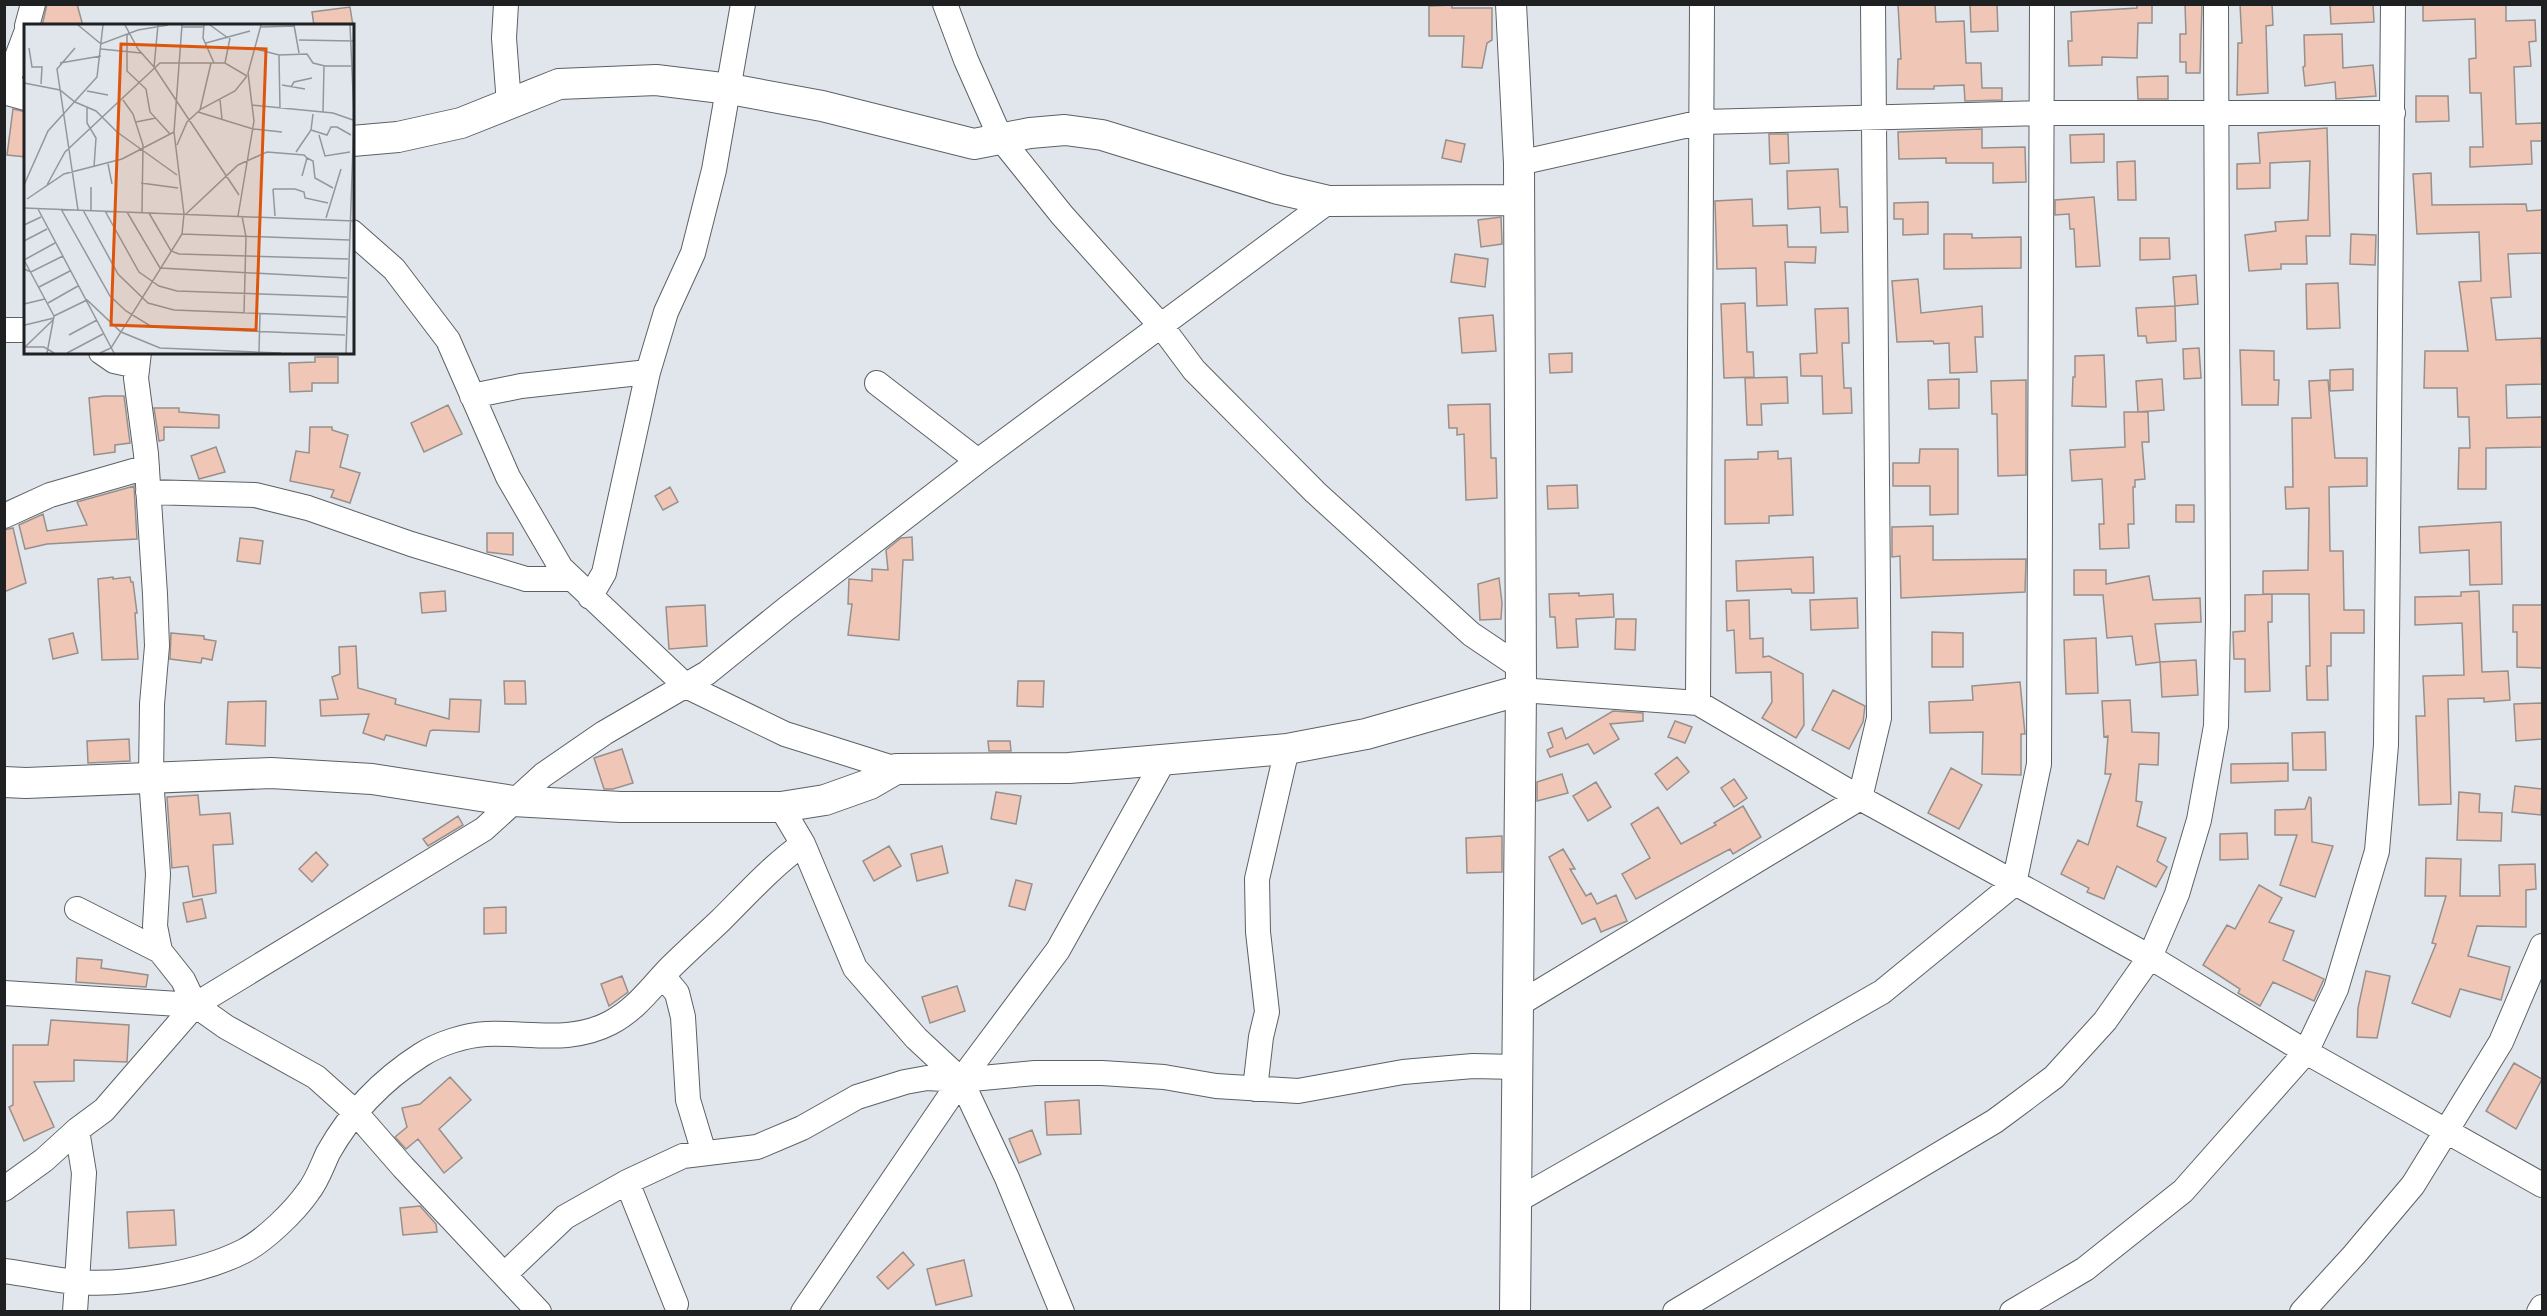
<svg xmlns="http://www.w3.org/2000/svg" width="2547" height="1316" font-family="Roboto,sans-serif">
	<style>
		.building { fill: #f0c7b6; stroke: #97908d; stroke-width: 1.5 }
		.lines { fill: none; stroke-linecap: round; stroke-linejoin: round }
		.minor-casing { stroke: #5c6165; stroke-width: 26 }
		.tertiary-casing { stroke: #5c6165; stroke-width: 32 }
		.minor { stroke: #fff; stroke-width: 24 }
		.tertiary { stroke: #fff; stroke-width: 30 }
		.inset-road { fill: none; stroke: #92979b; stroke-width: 1.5 }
		.view { fill: #de560d; fill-opacity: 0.15; stroke: #de560d; stroke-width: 3 }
		.inset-edge { fill: none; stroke: #1e2022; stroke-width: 3 }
	</style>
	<rect width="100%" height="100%" fill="#e0e6ec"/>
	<!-- building -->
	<path class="building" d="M47 4H77L83 26H42Z
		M1898 4H1935L1936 22 1964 21 1966 63H1981L1982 88H2002V100L1965 101 1964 85 1934 86V89H1897L1898 59H1901Z
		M1970 4H1997L1998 31 1971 32Z
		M2137 4H2152V23H2138L2137 58 2102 57V65L2069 66 2068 41H2072L2071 12 2137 8Z
		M2185 4H2202L2200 73H2186V62H2180V34H2186Z
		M2240 4H2272L2273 25 2266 26 2268 93 2237 95 2238 43H2242Z
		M2330 4H2373L2374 22 2331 24Z
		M2423 4H2506V21L2535 20 2536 41 2529 42 2531 66 2514 67 2516 124 2542 123V141H2531L2532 164 2470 167V147H2483L2481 93H2470L2469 59 2476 58 2475 19 2423 21Z
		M1452 5V8H1492V40L1487 43 1482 68 1462 67 1464 36H1429V6Z
		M350 7 353 26H314L312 12Z
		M2342 34 2343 68 2373 65 2376 96 2336 99 2335 82 2305 86 2303 67 2305 66 2304 35Z
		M2168 76V99H2138L2137 77Z
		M2416 96H2448L2449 121 2416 122Z
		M13 109 26 112V157L7 155Z
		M2327 128 2330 236H2306L2307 264H2281V269L2249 271 2245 235 2276 231 2275 222 2308 220 2310 161 2270 163V188L2237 189V164L2260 163 2258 133Z
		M1982 129V148L2025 147 2026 182 1993 183V163H1946V158L1899 159 1898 132Z
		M1769 134H1788L1789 163 1770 164Z
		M2104 134V162L2071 163 2070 135Z
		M1446 140 1465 144 1461 162 1442 158Z
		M2135 161 2136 200H2118L2117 162Z
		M1838 169 1840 207H1847L1848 232 1821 233 1820 207 1788 209 1787 171Z
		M2431 173 2432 205 2526 204 2527 211 2542 210V253L2508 254 2511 297 2491 298 2496 340 2541 338 2542 384 2506 385 2507 418 2542 417V447L2486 448V489H2458L2459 448H2470L2469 417H2458L2457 388H2424L2425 351H2468L2459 282 2481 281 2479 232 2417 234 2413 174Z
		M2094 197 2100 266 2076 267 2074 229H2070L2069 214 2055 215V200Z
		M1752 199 1753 226 1787 225 1788 247H1816L1815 263 1785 262 1787 305 1757 306 1756 268 1717 269 1715 201Z
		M1928 202V234L1903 235V219H1894V203Z
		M1501 217 1502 244 1481 247 1478 220Z
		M1944 234H1972V238L2021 237V268L1944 269Z
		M2351 234 2376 235 2375 265 2350 264Z
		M2140 238H2169L2170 259 2140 260Z
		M1455 254 1488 259 1485 287 1451 282Z
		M2196 275 2198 304 2175 306 2173 277Z
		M1918 279 1921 313 1982 306 1983 337H1975L1977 372 1950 373 1949 343 1934 344 1933 341 1897 342 1892 281Z
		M2338 283 2340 328 2307 329 2306 284Z
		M1745 303 1747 352H1753L1754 377 1724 378 1721 304Z
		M2175 306 2176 341 2147 343 2146 336H2138L2136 308Z
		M1848 308 1849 343H1842L1844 388H1851L1852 413 1823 414 1822 376H1801L1800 354 1817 353 1815 309Z
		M1493 315 1496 351 1462 353 1459 318Z
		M2199 348 2201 378 2184 379 2183 349Z
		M2240 350 2274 351V380H2279L2278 405H2242Z
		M1572 353V372L1550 373 1549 354Z
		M2104 355 2106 407 2072 406 2073 377H2075V356Z
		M315 357H338V383H312V391L290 392 289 363 315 362Z
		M2353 369V390L2330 391V370Z
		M1787 377 1788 403 1761 404 1762 425H1747L1745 378Z
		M1959 379V408L1929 409 1928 380Z
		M2162 379 2164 410 2138 412 2136 381Z
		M2026 380V475L1998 476 1997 414H1992L1991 381Z
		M2328 380 2335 458H2367V486L2329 487 2330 551H2343L2344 610H2364V633H2331V666H2327L2328 700H2307L2306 666H2310L2309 594H2263V571L2308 570 2309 508 2286 509 2285 487H2293L2292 418H2311L2309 381Z
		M104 396H124L130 443 115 445V452L94 455 89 398Z
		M1490 404 1491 458H1496L1497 498 1466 500 1464 434 1457 435V428H1449L1448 405Z
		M448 405 462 434 424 452 411 423Z
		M154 408H179V412L219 415V428L164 427V440L159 441Z
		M2124 412H2148L2149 442H2142L2145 479 2135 480V487H2133L2134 524H2128L2129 548 2100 549 2099 524H2104L2102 479 2072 481 2070 450 2125 447Z
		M310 427H332V430L348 435 340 467 360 473 350 503 331 497 334 490 290 481 296 451 309 453Z
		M216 447 225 472 199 479 191 456Z
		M1920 449H1958V514L1930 515V486H1893V463H1919Z
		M1778 451V459L1791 458 1793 515 1769 516V523L1725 524V460L1758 459V452Z
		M1577 485 1578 508 1548 509 1547 486Z
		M134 486 137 539 47 544 25 549 19 525 43 514 47 531 87 525 77 502Z
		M670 487 678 502 663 510 655 496Z
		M2176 505H2194V522H2176Z
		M2501 522 2502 584 2470 585 2469 550 2420 553 2419 527Z
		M1933 526V560L2026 559 2025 592 1901 598 1900 556 1892 557V527Z
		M13 528 26 583 4 592V530Z
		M487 533H513V555L487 552Z
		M912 537 913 560H903L899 640 848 635 852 604H848L849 579 872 581V569L888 570 886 550 901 538Z
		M240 538 263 541 260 564 237 561Z
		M1813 557 1814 593H1792L1791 589 1737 591 1736 561Z
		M2074 570H2106V584L2149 576 2153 600 2200 598 2201 622 2155 624 2160 662 2136 665 2132 636 2107 638 2103 595H2074Z
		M113 577V579L130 577 131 582H133L137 613H135L138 659 102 660 98 579Z
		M1499 578 1502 603 1501 619 1480 620 1478 584Z
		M445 591 446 611 422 613 420 593Z
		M2479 591 2482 672 2508 671 2510 700 2484 702V698L2448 699 2451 804 2419 805 2416 716H2425L2423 676 2464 675 2462 623 2415 625V597L2461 596V592Z
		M1579 593V596L1613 594 1614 617 1576 619 1578 647 1557 648 1555 617H1550L1549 594Z
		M2272 594V622H2268L2270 691 2245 692V659H2234L2233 632 2245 631V595Z
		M1857 598 1858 628 1811 630 1810 600Z
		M1749 600 1750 639 1763 638V657L1769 656 1803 674 1804 725 1796 738 1762 718 1772 702 1771 672 1736 673 1734 630 1727 631 1726 601Z
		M705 605 707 646 669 649 666 607Z
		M2513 605H2542V668L2517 667V632H2513Z
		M1616 619H1636L1635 650 1615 649Z
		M1932 632 1963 633V667H1932Z
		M73 633 78 653 53 659 49 639Z
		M171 633 204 636V639L216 641 212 660 202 658 201 663 170 659Z
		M2096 638 2098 693 2066 694 2064 640Z
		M356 646 358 688 396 699 395 704 449 719 450 699 481 700 479 732 433 730 430 731 426 746 386 735 384 740 363 733 369 714 321 716 320 700 338 699 332 677 340 674 339 647Z
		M2196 660 2198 695 2162 697 2160 662Z
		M504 681H525L526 704H505Z
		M1018 681H1044L1043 707 1017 706Z
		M2020 682 2025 734H2021V775L1982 774 1983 732 1930 733 1929 702 1973 700 1972 686Z
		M1833 690 1865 706 1863 722 1849 749 1812 730Z
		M2130 700 2132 732 2159 733 2158 765 2139 764 2136 801 2142 802 2137 826 2166 838 2157 861 2167 867 2156 887 2117 866 2104 899 2087 892 2089 888 2061 874 2078 840 2088 845 2111 774H2105L2108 736 2104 737 2102 701Z
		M266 701 265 746 226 744 228 702Z
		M2542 703V739L2516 741 2514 704Z
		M1613 711 1643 713V721L1610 724 1619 739 1594 754 1588 744 1550 757 1547 750 1553 747 1548 733 1562 728 1566 739Z
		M1675 721 1692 727 1685 743 1668 737Z
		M2325 732 2326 770H2293L2292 733Z
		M129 739 130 761 88 763 87 741Z
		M988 741H1010L1011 751H989Z
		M622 749 633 783 613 789H604L594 758Z
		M1677 757 1689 772 1667 790 1655 774Z
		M2288 763V781L2231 783V764Z
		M1951 768 1982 785 1959 829 1928 813Z
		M1562 774 1568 793 1537 801V782Z
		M1734 779 1747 798 1734 807 1721 788Z
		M1596 782 1611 807 1588 821 1573 796Z
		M2515 786 2542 789 2541 815 2512 812Z
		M996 792 1021 796 1016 824 991 819Z
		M2459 792 2480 794 2479 812 2502 813 2501 841 2457 840Z
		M198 795 200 815 230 813 233 844 213 845 216 893 193 897 188 866 172 868 167 797Z
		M2309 797 2311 798 2312 842 2333 846 2315 897 2280 885 2297 835H2275V810L2305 809Z
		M1743 806 1761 837 1733 854 1730 849 1636 899 1622 874 1650 858 1631 824 1658 807 1681 844 1716 825 1714 823Z
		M458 816 463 825 428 846 423 839Z
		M2247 833 2248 859 2220 860V834Z
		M1502 836V872L1467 873 1466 838Z
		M889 846 901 866 874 881 863 861Z
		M942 846 948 873 917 881 911 854Z
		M1563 849 1575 869H1570L1586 896 1591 893 1597 904 1616 895 1627 921 1601 932 1595 918 1582 924 1549 857Z
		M316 852 328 865 312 882 299 869Z
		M2426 858 2461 859 2460 896H2500L2499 865 2535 864 2536 889 2526 890V927L2477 926 2468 956 2510 967 2501 1000 2460 989 2450 1017 2412 1003 2436 944 2432 943 2446 896H2425Z
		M1016 880 1032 884 1025 910 1009 906Z
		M2259 885 2282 898 2269 922 2294 931 2283 960 2324 979 2314 1001 2273 982 2260 1006 2238 993 2240 989 2203 965 2227 925 2235 929Z
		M202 899 206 918 187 922 183 903Z
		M506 907V933L484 934V908Z
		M77 958 102 960 101 968 148 975 146 987 76 982Z
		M2366 971 2390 976 2377 1038 2357 1037 2358 1008Z
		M622 976 628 992 609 1006 601 984Z
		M957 986 965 1011 930 1023 922 997Z
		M51 1020 129 1025 127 1062 74 1060V1081L34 1082 54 1127 24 1141 9 1107 13 1105V1045H48Z
		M2514 1063 2542 1079 2516 1129 2486 1111Z
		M450 1077 471 1100 439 1129 462 1158 444 1173 418 1139 406 1149 395 1137 407 1127 402 1108 420 1104Z
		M1079 1100 1081 1134 1047 1135 1045 1102Z
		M1032 1130 1041 1154 1019 1163 1009 1139Z
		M420 1206 436 1224 437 1232 403 1235 400 1208Z
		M174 1210 176 1245 129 1248 127 1212Z
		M903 1252 914 1265 888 1289 877 1277Z
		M964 1260 972 1296 936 1305 927 1269Z"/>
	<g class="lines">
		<defs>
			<path id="minor" d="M506 4 504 38 509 104
				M945 4 966 60 1001 139 1062 215 1162 327 1194 370 1315 492 1471 634 1520 667
				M27 26 33 4
				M5 89 26 33
				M1519 163 1702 122 2043 113H2393
				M352 232 394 269 448 340 508 477 561 568 686 686 785 734 896 769
				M4 330H26
				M101 352 114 361 137 366
				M139 352 136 378 146 454 155 594 157 646 152 704 151 778 158 874 155 926 160 951 183 980 195 1005 226 1027 316 1077 355 1112 403 1167 539 1312
				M877 383 978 461
				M472 396 521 386 648 372
				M148 492 255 495 308 508 411 544 526 579H571
				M4 516 50 495 147 467
				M590 597 604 573 648 372 666 312 693 253 714 170 743 4
				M1521 690 1698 703 1860 798 2150 957 2306 1052 2542 1185
				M1698 703 1702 4
				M781 807 803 844 855 968 916 1038 961 1080 1007 1178 1062 1312
				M77 909 160 951
				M663 976 677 993 683 1017 688 1100 704 1153
				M4 993 195 1005 484 829 543 775 604 733 707 673 786 609 978 461 1329 201
				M1519 1004 1860 798 1879 718 1873 4
				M1255 1089 1261 1037 1267 1012 1258 932 1257 879 1287 749
				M627 1182 676 1304
				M4 1189 44 1160 77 1130 104 1110 195 1005
				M1516 1201 1882 992 2014 884 2039 764 2042 4
				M4 1271C29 1274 53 1280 77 1282 125 1286 201 1273 244 1251 265 1240 294 1212 308 1192 317 1181 322 1166 328 1153 351 1112 382 1080 421 1055 438 1044 465 1035 486 1034 528 1032 570 1044 610 1023 635 1010 649 990 668 970 685 953 703 937 721 920 748 893 772 866 803 844
				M505 1274 565 1217 627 1182 683 1156 757 1147 802 1128 857 1097 905 1082 927 1078 961 1080 1035 1073H1102L1164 1077 1216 1086 1298 1091 1403 1072 1473 1066 1517 1067
				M75 1312 84 1173 77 1130
				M803 1312 961 1080 1058 950 1164 760
				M1675 1312 1995 1121 2054 1077 2105 1021 2150 957 2177 894 2199 820 2216 726 2218 620 2216 4
				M2012 1312 2085 1269 2183 1191 2306 1052 2336 989 2377 851 2386 745 2393 4
				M2302 1312 2354 1255 2413 1185 2501 1042 2542 946
				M2539 1312 2542 1307"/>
			<path id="tertiary" d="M1511 4 1519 163 1521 690 1515 1312
				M4 89 26 95
				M352 141 398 137 461 123 559 84 656 80 730 89 822 106 974 144 1030 133 1065 130 1102 135 1278 189 1329 201 1519 200
				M4 782 26 783 271 773 372 779 513 801 621 807H781L825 800 870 784 896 769 1069 768 1287 749 1366 734 1521 690"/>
		</defs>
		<!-- minor casing -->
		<use href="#minor" class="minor-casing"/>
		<!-- tertiary casing -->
		<use href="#tertiary" class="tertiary-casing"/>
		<!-- minor -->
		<use href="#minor" class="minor"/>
		<!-- tertiary -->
		<use href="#tertiary" class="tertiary"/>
	</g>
	<!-- overview -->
	<g transform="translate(24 24)">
		<rect width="330" height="330" fill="#e0e6ec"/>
		<path class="inset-road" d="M54 1 77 20 114 6 144 1M101 1 114 25 130 43M134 1 130 43 215 171M180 1 179 14 190 39M186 1 204 14M270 1 275 29M158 3H179M236 3 271 2M103 11V47L122 65 126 88 146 110M275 16 329 17M182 19 226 7M5 24 8 43H18L17 60M51 24 33 45 54 186M77 25 117 29M232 25 255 31 283 30 289 39 301 42H327M255 31 256 85M36 39 77 32M201 39 206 14M0 59 36 66 51 78 72 87 93 108 153 151M258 61 281 65M267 63 270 58 288 54M63 67 84 71M99 76 109 90 119 121 118 188M196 76 198 95M228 81 309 89 329 96M63 84V99L72 114 70 143M176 86 187 39M174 88 229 105 258 108M299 89 300 41M112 98 132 94M287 106 303 111 307 103H313L327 111M295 111 301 132 326 128M153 121 163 98 177 85 211 67 223 52M272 128 287 106 289 90M283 134 289 137 291 154 309 164M84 140 88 160M117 159 154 164M0 161 24 107 73 53 79 1M23 161 41 128 136 39H201L223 52M249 165H271L280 168 281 174 304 179M249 165 251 192M3 175 40 150 98 135 150 108M0 184 330 197M14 185 90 329M37 185 86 272 102 287 128 303 321 311M59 186 94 250 124 279 150 286 322 293M67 186V163M81 187 115 248 135 262 153 267 323 273M103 188 136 244 323 254M125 189 147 227 155 230 324 235M162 190 214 141 243 128 280 131 283 134 278 152M214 192 230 97 224 49 237 1M218 192 222 213 220 289M302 194 317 145M0 201 17 193M158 210 325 216M0 217 23 205M0 236 30 292 23 329M0 236 31 219M0 245 7 248 39 232M15 263 46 247M24 279 54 262M0 280 21 275M30 292 63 276 97 308 136 324 257 329M1 301 30 294M45 311 73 296M0 323H20L30 329M1 323 29 296M235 328 236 289M43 329 79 310M76 329 87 324 158 210 160 190 150 108 158 1M322 329 330 91 326 1"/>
		<path class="view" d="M97 20 242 25 232 306 87 301Z"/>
		<rect width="330" height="330" class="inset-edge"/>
	</g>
	<!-- border -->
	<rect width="2547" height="1316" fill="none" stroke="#1e2022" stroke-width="12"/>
</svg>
